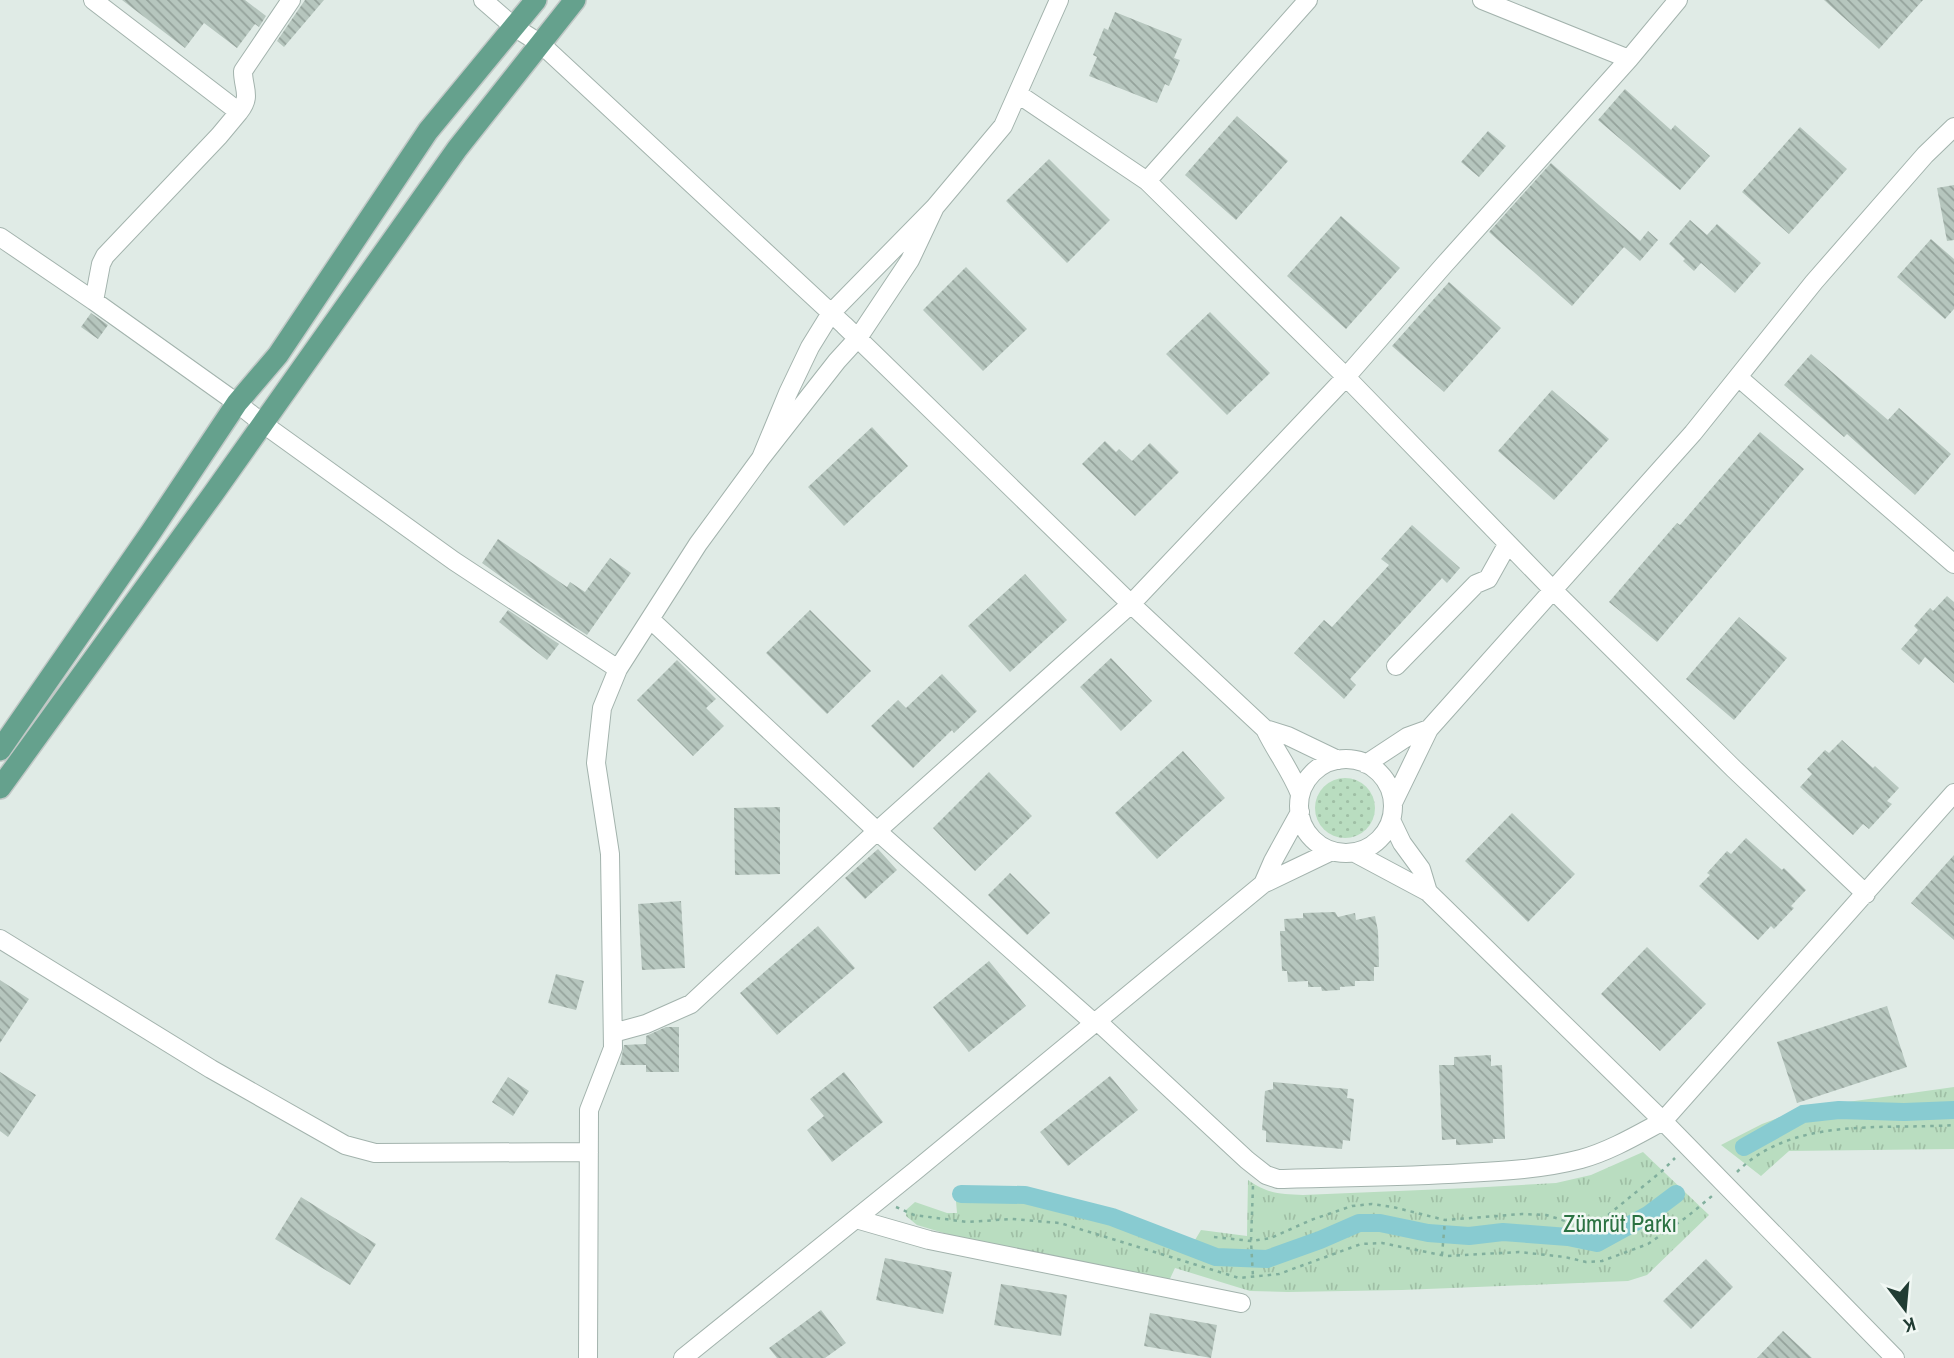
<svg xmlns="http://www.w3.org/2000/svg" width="1954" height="1358" font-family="'Archivo Narrow',sans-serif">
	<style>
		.grass { fill: url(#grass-dots) }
		.park { fill: url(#park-tufts) }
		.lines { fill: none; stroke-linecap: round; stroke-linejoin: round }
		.canal { stroke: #88cbd1; stroke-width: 18 }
		.building { fill: url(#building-back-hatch) }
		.minor-casing { stroke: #a3b3ad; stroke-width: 20 }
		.major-casing { stroke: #c1c8c6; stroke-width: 24 }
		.path { stroke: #81af9d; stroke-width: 2.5; stroke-dasharray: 3.5 5; stroke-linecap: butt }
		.minor { stroke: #fff; stroke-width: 18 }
		.major { stroke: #65a18d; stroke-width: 21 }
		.labels { text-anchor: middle; stroke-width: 5; stroke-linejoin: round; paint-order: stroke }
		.park-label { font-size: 24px; fill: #2b7242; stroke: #f1f8f4 }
	</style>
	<defs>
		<pattern id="grass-dots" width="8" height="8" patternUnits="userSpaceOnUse" patternTransform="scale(1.75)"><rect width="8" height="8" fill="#b9ddc0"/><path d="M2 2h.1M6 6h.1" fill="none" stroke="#9fbfa5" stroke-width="1.8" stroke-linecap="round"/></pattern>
		<pattern id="park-tufts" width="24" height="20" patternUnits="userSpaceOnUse" patternTransform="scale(1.75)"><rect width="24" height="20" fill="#b9ddc0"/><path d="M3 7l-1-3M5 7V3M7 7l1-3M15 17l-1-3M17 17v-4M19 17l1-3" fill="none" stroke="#9fbfa5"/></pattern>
		<pattern id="building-back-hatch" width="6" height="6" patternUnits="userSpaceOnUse" patternTransform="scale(1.75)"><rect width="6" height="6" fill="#b6c6be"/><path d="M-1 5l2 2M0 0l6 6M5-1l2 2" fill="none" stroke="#94a29b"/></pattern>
	</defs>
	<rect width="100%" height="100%" fill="#e0ebe6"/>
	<!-- grass -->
	<path class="grass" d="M1315 808a30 30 0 1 1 60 0a30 30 0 1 1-60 0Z"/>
	<!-- park -->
	<path class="park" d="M1954 1087V1149L1789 1151 1761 1176 1721 1145 1762 1124 1805 1108Z
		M1643 1152 1709 1215 1647 1275 1628 1281 1402 1290 1288 1292 1250 1291 1175 1268 1168 1283 1101 1265 1006 1249 957 1237 917 1225 906 1216V1210L915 1202 947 1213H957L955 1190 1020 1191 1112 1214 1195 1240 1201 1230 1247 1236 1248 1180C1268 1194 1280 1194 1303 1195L1469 1188 1556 1183 1591 1175Z"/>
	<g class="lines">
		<!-- canal -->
		<path class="canal" d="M1744 1147 1803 1114 1839 1110 1904 1112 1954 1110
			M961 1194 1025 1195 1112 1217 1216 1257 1267 1259 1320 1240 1359 1223H1380L1428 1233 1469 1236 1503 1232 1568 1237 1597 1243 1648 1215 1676 1194"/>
	</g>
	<!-- building -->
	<path class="building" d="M122 0H245L266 16 259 27 255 24 237 48 204 23 185 48Z
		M305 0H324L284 47 277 41Z
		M1824 0H1923L1879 49Z
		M1115 12 1182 39 1174 58 1180 60 1169 86 1165 84 1157 103 1089 76 1097 57 1093 55 1104 28 1108 30Z
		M1625 89 1671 130 1675 125 1710 156 1680 190 1598 120Z
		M1237 116 1288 161 1236 220 1185 175Z
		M1800 127 1847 169 1789 234 1742 192Z
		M1488 131 1506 146 1479 177 1461 162Z
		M1049 159 1110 220 1067 263 1006 201Z
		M1551 163 1640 241 1648 231 1658 240 1640 261 1624 247 1572 306 1489 232Z
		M1954 185V240L1947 241 1937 188Z
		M1341 216 1400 268 1346 329 1287 276Z
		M1690 220 1707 235 1717 224 1761 263 1735 293 1701 263 1694 271 1683 261 1685 259 1669 244Z
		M1931 239 1954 259V309L1945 319 1897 277Z
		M966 267 1027 329 983 371 923 310Z
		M1449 282 1501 328 1444 392 1392 346Z
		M1210 312 1270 373 1227 415 1166 354Z
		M91 313 108 325 98 339 81 327Z
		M1811 354 1888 420 1899 408 1951 454 1915 495 1847 434 1844 437 1784 385Z
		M1552 390 1609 439 1554 500 1498 451Z
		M872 427 908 466 844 526 808 487Z
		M1760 432 1804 469 1657 642 1609 602 1677 523 1680 525Z
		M1105 441 1116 452 1119 449 1132 461 1150 443 1179 472 1135 516 1082 464Z
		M1412 525 1460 568 1447 583 1442 578 1350 679 1356 685 1344 699 1294 653 1324 620 1332 627 1389 565 1381 559Z
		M498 539 567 587 570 582 585 592 610 558 631 573 587 635 522 592 482 563Z
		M1025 574 1067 620 1010 672 968 626Z
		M1947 596 1954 602V683L1925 657 1919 665 1901 649 1918 630 1914 626 1930 608 1933 611Z
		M508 610 559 644 547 660 499 622Z
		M810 610 871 671 827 714 766 653Z
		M1739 617 1787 658 1734 720 1686 679Z
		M1111 658 1152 701 1121 731 1080 687Z
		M677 660 716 699 706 708 724 726 693 756 637 700Z
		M942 674 977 711 954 733 952 730 913 768 871 726 898 700 906 708Z
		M1842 740 1873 768 1875 766 1899 788 1887 801 1892 804 1869 829 1863 824 1853 835 1800 787 1812 774 1807 769 1825 750 1829 753Z
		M1183 751 1225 798 1157 859 1115 813Z
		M989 772 1032 816 975 871 933 828Z
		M780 807V874L735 875 734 808Z
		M1512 813 1575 874 1528 922 1465 861Z
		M1746 838 1782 870 1784 868 1806 890 1791 906 1794 908 1774 929 1771 926 1758 940 1699 886 1710 875 1707 873 1727 851 1731 854Z
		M878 849 897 870 865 899 845 878Z
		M1954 855V940L1911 903Z
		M1010 873 1050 913 1027 935 988 895Z
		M681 901 685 968 642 970 638 904Z
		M1335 912 1338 917 1355 913 1356 920 1375 916 1378 931 1379 967H1374V981H1355V986L1340 987V990L1322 991 1321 987H1308V981L1288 982 1287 971H1282L1280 931H1285L1284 919 1303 918V913Z
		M818 926 855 968 777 1035 740 993Z
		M1647 947 1706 1004 1660 1051 1601 994Z
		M989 961 1026 1006 969 1052 933 1007Z
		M556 974 584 981 576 1010 548 1003Z
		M0 980 29 999 0 1043Z
		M1887 1006 1907 1067 1797 1103 1777 1042Z
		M666 1027H679V1072H646V1065H620L624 1045 646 1044V1036Z
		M1491 1055V1066L1502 1065 1505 1139H1493V1143L1456 1145V1139L1442 1140 1439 1065H1454V1057Z
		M0 1072 36 1095 8 1137 0 1131Z
		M844 1072 883 1122 832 1162 807 1130 824 1116 810 1099Z
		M1110 1076 1138 1110 1068 1166 1040 1132Z
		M508 1077 529 1091 513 1116 492 1102Z
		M1273 1082 1348 1089 1347 1098 1354 1099 1350 1141 1343 1140 1342 1149 1266 1142V1131L1262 1130 1265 1091 1273 1089Z
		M301 1197 376 1244 350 1285 275 1239Z
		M885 1258 952 1272 943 1314 876 1300Z
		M1706 1259 1733 1287 1691 1329 1663 1301Z
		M1001 1284 1067 1295 1061 1336 994 1325Z
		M821 1310 846 1343 825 1358H777L769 1348Z
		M1150 1313 1217 1325 1211 1358 1144 1346Z
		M1783 1331 1812 1358H1757Z"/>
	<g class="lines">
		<defs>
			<path id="minor" d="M93 0 239 112 219 136 105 256 101 264 94 301 237 403 262 423 454 561 618 669
				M483 0 514 27 541 44 844 325 1131 604 1265 729
				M1482 0 1629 59
				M1018 94 1147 181 1346 377 1553 590 1734 769 1866 894
				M239 112C252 96 243 89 243 71L291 0
				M1147 181 1308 0
				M935 207 1003 126 1059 0
				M0 237 94 301
				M1738 377 1954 564
				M650 619 877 831 1093 1022
				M1396 666 1476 584 1488 579 1507 545
				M1429 729 1693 433 1814 282 1925 155 1954 127
				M1299 806a47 47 0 1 1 94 0a47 47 0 1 1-94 0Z
				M1366 764 1407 737 1429 729 1393 803
				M1300 794C1291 771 1276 752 1265 729L1288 736 1338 760
				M1300 812 1273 861 1263 884 1332 851
				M1355 853 1428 892 1421 869 1402 843 1391 820
				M1428 892 1663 1121 1895 1358
				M0 939 211 1069 345 1145 375 1153 589 1152
				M1096 1020 1247 1160 1266 1175 1278 1179C1340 1177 1403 1177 1465 1173 1504 1171 1543 1169 1581 1159 1610 1151 1637 1135 1663 1121L1954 793
				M613 1033 646 1024 691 1004 877 831 1131 604 1346 377 1444 265 1629 59 1678 0
				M856 1219 929 1240 1241 1303
				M588 1358 589 1110 613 1048 610 854 596 763 602 708 618 669 698 544 761 458 837 361 858 338 910 260 935 207 831 313 810 347 788 393 761 458
				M683 1358 915 1171 1263 884"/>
			<path id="major" d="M0 750 151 532 237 403 278 355 428 131 536 0
				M0 788 213 494 457 149 575 0"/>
		</defs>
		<!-- minor casing -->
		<use href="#minor" class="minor-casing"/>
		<!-- major casing -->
		<use href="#major" class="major-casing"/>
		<!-- path -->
		<path class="path" d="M1737 1172C1792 1116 1884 1130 1954 1125
			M1253 1186 1251 1241 1253 1277
			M896 1207 914 1215 967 1222 1012 1219 1060 1223 1239 1278 1279 1274 1361 1244 1382 1243 1446 1256 1519 1252 1565 1257 1586 1262 1602 1261 1648 1244 1688 1216 1712 1196
			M1214 1237 1251 1241 1271 1238 1311 1220 1352 1206 1372 1204 1393 1207 1445 1220 1522 1214 1546 1215 1582 1226 1597 1224 1662 1171 1675 1158
			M1442 1255 1445 1220"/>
		<!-- minor -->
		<use href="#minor" class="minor"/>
		<!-- major -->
		<use href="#major" class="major"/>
	</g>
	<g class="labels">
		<!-- park labels -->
		<g class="park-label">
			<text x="1620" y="1232">Zümrüt Parkı</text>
		</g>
	</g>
	<!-- north arrow -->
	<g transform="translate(1905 1309) rotate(164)" stroke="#f1f8f4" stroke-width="5" paint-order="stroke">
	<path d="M0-5L12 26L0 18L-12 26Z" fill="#213c33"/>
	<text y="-10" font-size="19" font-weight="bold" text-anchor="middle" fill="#213c33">K</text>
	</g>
</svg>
